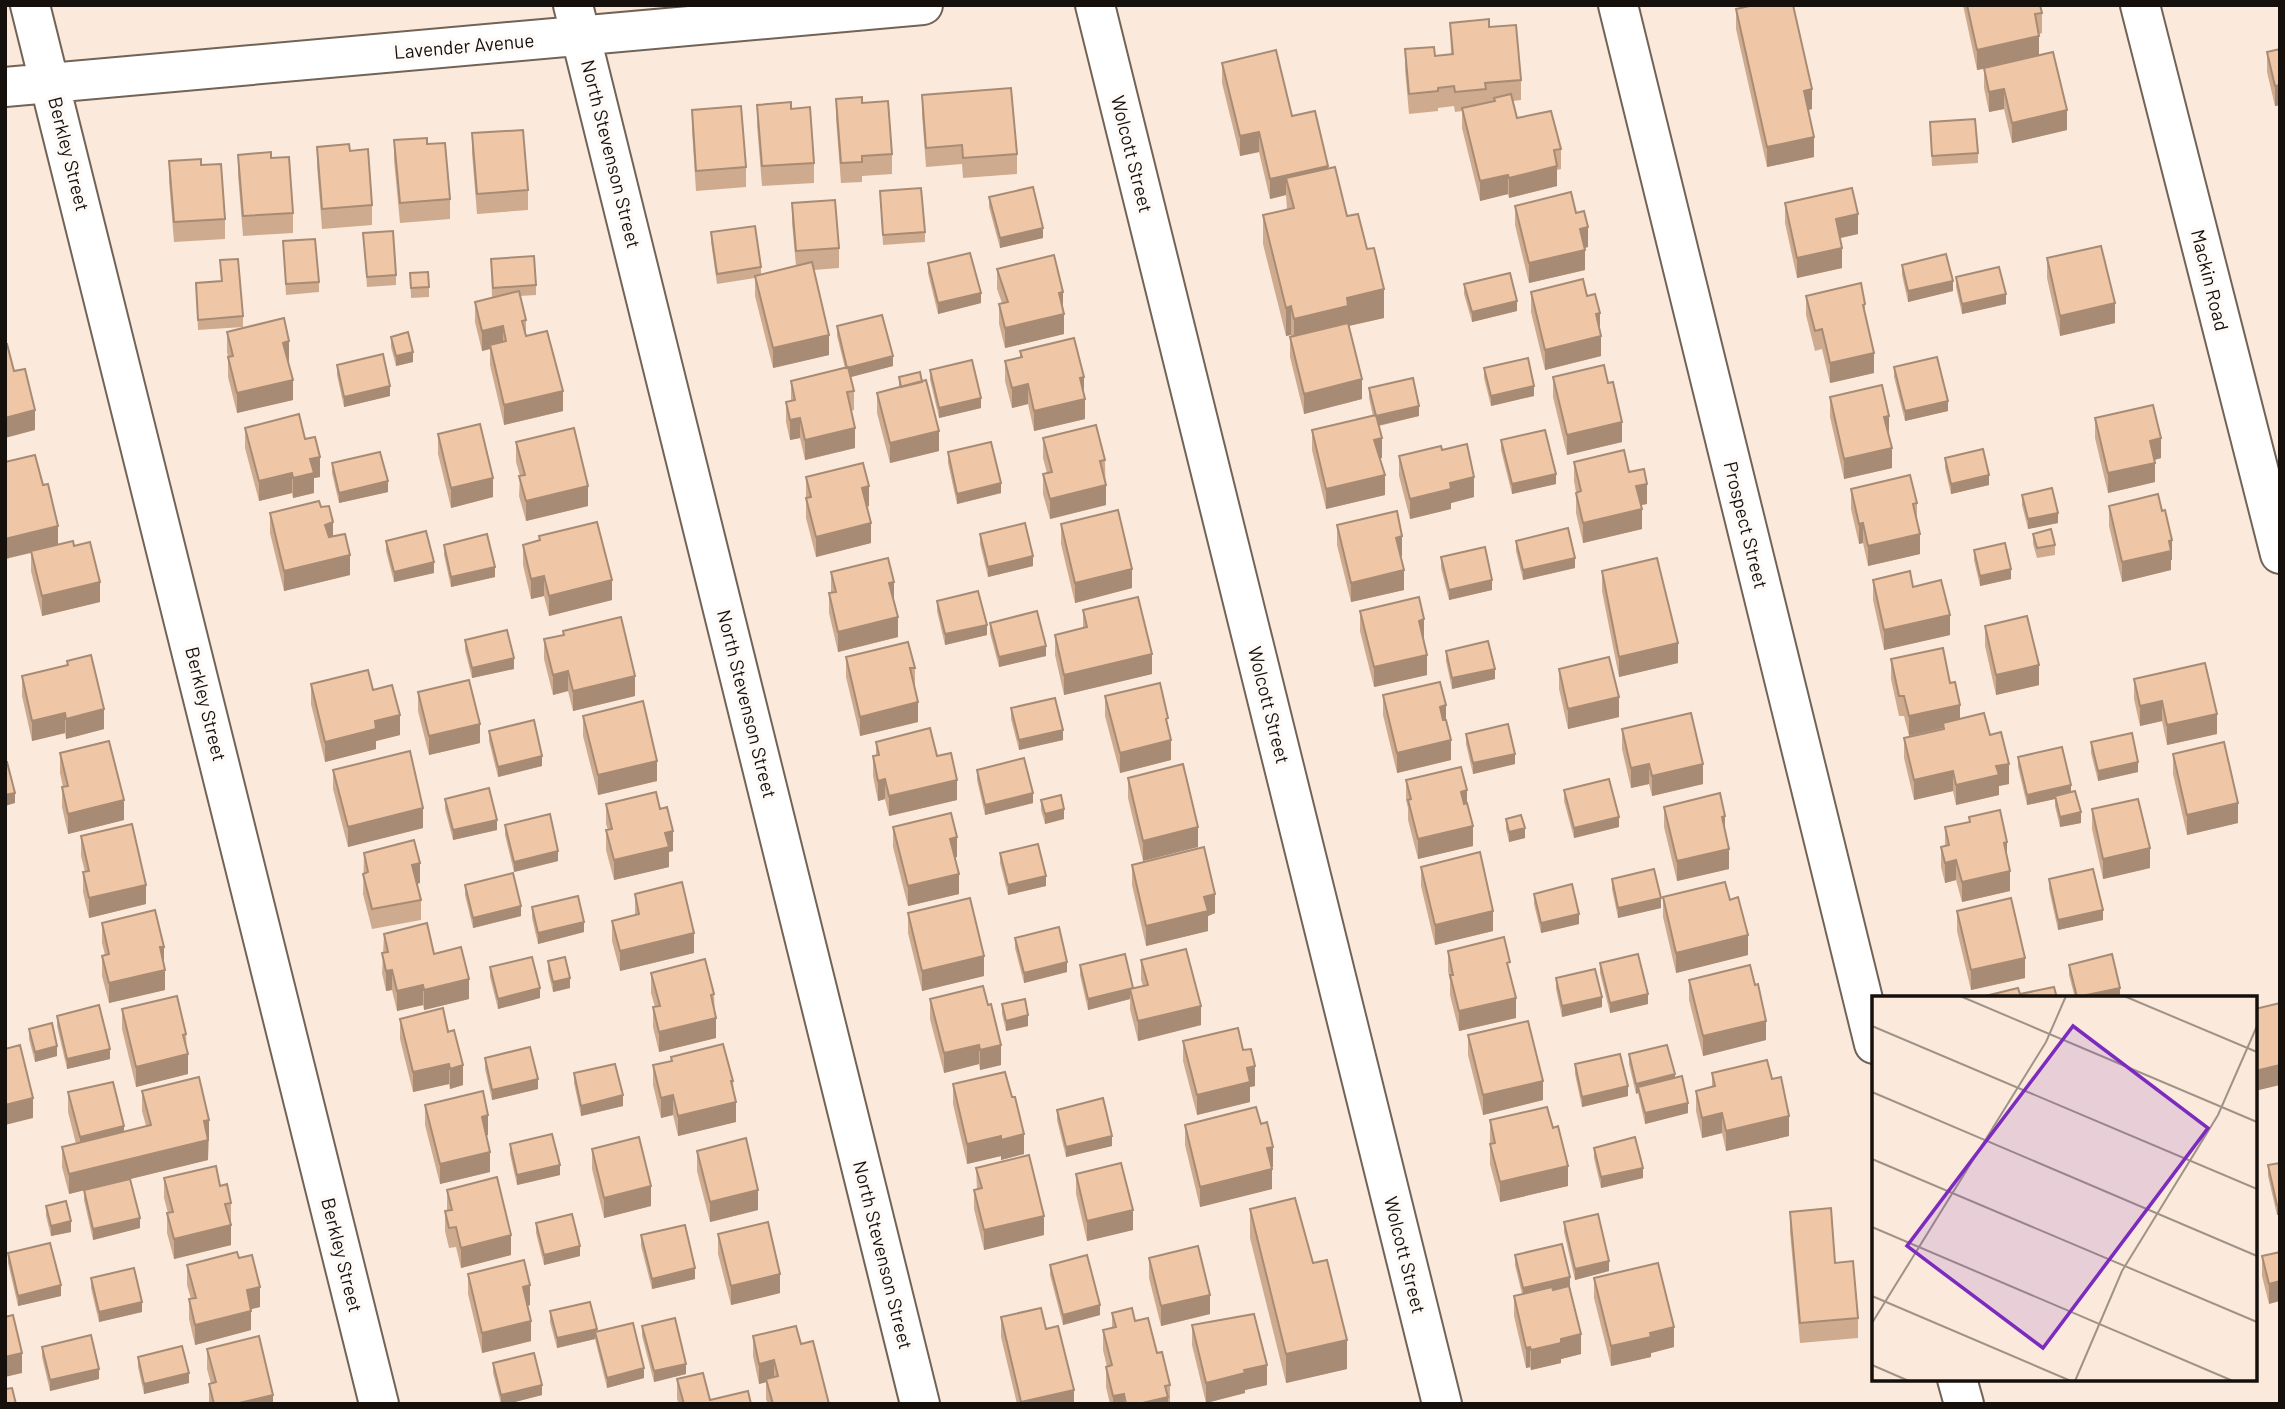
<svg xmlns="http://www.w3.org/2000/svg" width="2285" height="1409" font-family="Barlow,sans-serif">
	<style>
		.lines { fill: none; stroke-linecap: round; stroke-linejoin: round }
		.minor-casing { stroke: #726357; stroke-width: 42 }
		.minor { stroke: #fff; stroke-width: 38 }
		.wall { fill: #ceab8f }
		.shaded-wall { fill: #a88b74 }
		.building { fill: #f0c7a6; stroke: #a88b74; stroke-width: 2 }
		.labels { text-anchor: middle; stroke-width: 7; stroke-linejoin: round; paint-order: stroke }
		.street-label { font-size: 19px; fill: #16100c; stroke: #fdfaf7 }
		.inset-road { fill: none; stroke: #9f9389; stroke-width: 2 }
		.view { fill: #7b2cbf; fill-opacity: 0.15; stroke: #7b2cbf; stroke-width: 3.5 }
		.inset-edge { fill: none; stroke: #16100c; stroke-width: 3.5 }
	</style>
	<rect width="100%" height="100%" fill="#fbeadc"/>
	<g class="lines">
		<defs>
			<path id="minor" d="M30 5 379 1404
				M573 5 920 1404
				M1095 5 1442 1404
				M1618 5 1874 1044
				M2140 5 2280 554
				M5 87 923 5
				M1957 1379 1964 1404"/>
		</defs>
		<!-- minor casing -->
		<use href="#minor" class="minor-casing"/>
		<!-- minor -->
		<use href="#minor" class="minor"/>
	</g>
	<!-- wall -->
	<path class="wall" d="M1963 5H2040L2042 13V33L2039 34V55L2067 130 2012 143 2004 109 1989 112 1984 88V69L1977 70Z
		M1736 9 1812 109 1808 110 1814 157 1767 167 1736 29Z
		M1450 23 1489 27 1521 80V100L1513 101 1517 118 1561 149V169L1557 170V186L1509 198 1508 194 1480 201 1462 128V111L1455 112 1454 106 1438 108V111L1409 114 1405 69V49L1435 56 1451 54Z
		M2280 49V105L2275 106 2267 72V52Z
		M1222 63 1292 116 1328 168 1347 216 1384 318 1349 326 1362 399 1304 414 1290 357V337H1291V335L1286 336 1263 244V215L1287 210 1286 195 1270 199 1259 152 1240 156 1222 83Z
		M922 95 1017 154V174L963 178 962 164 926 167 922 115Z
		M836 99 862 103 892 154V174L862 176V182L841 183 836 119Z
		M757 105 791 109 814 163V183L762 186 757 125Z
		M692 110 746 167V187L696 191 692 130Z
		M1930 122 1978 153V163L1932 166Z
		M472 133 528 190V210L477 214 472 153Z
		M394 140 427 144 450 199V219L400 223 394 160Z
		M317 147 350 151 372 205V225L322 229 317 166Z
		M238 155 271 158 293 213V233L243 236 238 175Z
		M169 161 201 165 225 219V239L174 242 169 181Z
		M880 191 925 232V242L883 245Z
		M989 197 1043 238 1000 248 989 207Z
		M792 203 839 248V268L814 270 829 355 773 368 755 296V278L717 284 711 242V232L761 267V275L796 266 792 223Z
		M1785 203 1858 234 1840 238 1842 268 1797 278 1785 223Z
		M1515 206 1588 247 1584 248 1585 270 1529 283 1515 225Z
		M363 233 396 275V285L367 287Z
		M283 241 319 282V292L286 295Z
		M2047 258 2115 323 2060 336 2047 278Z
		M491 259 536 285V295L520 296 526 320V336L563 411 504 425 490 365V349L482 351 475 322V302L492 297Z
		M220 260 243 316V327L198 330 196 283 221 281Z
		M928 263 981 303 938 314 928 273Z
		M1902 265 1953 291 1908 302 1902 275Z
		M997 269 1063 308 1064 334 1005 348 999 324V304L1002 303 997 289Z
		M410 273 429 287V297L411 298Z
		M1956 277 2006 304 1962 314 1956 287Z
		M1464 284 1517 311 1472 322 1464 294Z
		M1531 292 1587 296 1600 330 1601 356 1545 370 1531 312Z
		M1806 296 1865 304V315L1874 373 1830 383 1822 349 1815 351 1806 315Z
		M837 326 893 366 851 377 854 391V410L851 411 855 448 805 460 800 438 790 440 786 422V402L791 401V381L845 368 837 336Z
		M227 332 289 361H288L293 400 237 413 228 377V357L227 352Z
		M391 337 413 362 396 366 391 347Z
		M1020 351 1084 394 1085 419 1034 431 1028 404 1012 408 1005 381V361L1020 357Z
		M337 365 390 396 344 407 337 375Z
		M1894 367 1948 411 1905 421 1894 377Z
		M1484 368 1534 396 1491 406 1484 378Z
		M930 370 981 408 939 418 930 380Z
		M899 377 939 451 890 463 877 413V393L899 387Z
		M1553 377 1622 442 1567 455 1553 397Z
		M1369 388 1419 416 1379 426 1382 458H1380L1385 495 1326 509 1312 450V430L1373 416 1369 398Z
		M1830 397 1889 435 1892 468 1844 479 1830 417Z
		M2095 418 2161 458 2155 460V482L2108 493 2095 438Z
		M245 428 305 439 320 477 314 478V493L293 498 292 493 259 501 245 448Z
		M438 434 493 497 451 508 438 454Z
		M1043 438 1105 460 1106 505 1050 519 1043 494V474L1047 473 1043 458Z
		M1501 440 1556 484 1512 494 1501 450Z
		M516 442 588 506 526 521 519 496 520 476 516 462Z
		M948 452 1001 493 957 504 948 463Z
		M1399 456 1474 497 1451 503V509L1410 519 1399 476Z
		M1945 458 1989 485 1951 494 1945 468Z
		M1574 462 1629 472 1647 504 1641 505 1642 529 1583 543 1576 513V492L1574 481Z
		M332 463 388 492 339 503 332 473Z
		M806 477 869 506 867 507 871 543 816 557 806 518Z
		M1851 489 1917 503V518L1920 554 1868 566 1863 543 1859 544 1851 509Z
		M2022 495 2058 523 2028 529 2022 505Z
		M2109 506 2172 560H2171V570L2122 582 2109 526Z
		M270 513 333 536 350 575 284 591 270 533Z
		M1061 524 1132 588 1075 603 1061 544Z
		M1337 525 1402 556H1401L1404 590 1351 602 1337 545Z
		M980 534 1033 566 988 577 980 544Z
		M2033 534 2055 545V555L2037 558 2033 544Z
		M539 536 612 600 549 616 544 596 531 599 523 565V545L539 541Z
		M386 541 434 573 394 582 386 551Z
		M1516 541 1575 568 1523 580 1516 551Z
		M58 545 74 546 100 602 42 616 31 571V553L5 559Z
		M444 545 495 577 451 587 444 555Z
		M1974 550 2011 579 1980 586 1974 560Z
		M1441 557 1492 590 1449 600 1441 568Z
		M1602 571 1678 663 1619 677 1602 591Z
		M831 572 894 602 898 637 838 652 829 613V593H831Z
		M1873 580 1913 587 1950 635 1884 650 1873 600Z
		M937 601 987 635 945 645 937 611Z
		M1083 610 1152 674 1064 695 1055 655V635L1083 628Z
		M1360 611 1424 639 1427 675 1374 687 1360 631Z
		M990 623 1046 656 999 667 990 633Z
		M1985 626 2039 685 1996 695 1985 646Z
		M563 631 635 696 573 711 568 691 553 695 544 659V639L563 635Z
		M465 640 514 669 472 678 465 650Z
		M1446 651 1495 679 1452 689 1446 661Z
		M846 657 915 668V687L918 722 860 736 846 677Z
		M1891 659 1950 683 1960 719 1990 735 2009 784 1999 786V795L1956 805 1953 791 1914 800 1904 758V738L1943 728 1909 736 1904 716H1899L1891 679Z
		M67 661 104 729 66 739 65 733 32 741 22 696V676L67 665Z
		M1559 669 1619 717 1568 729 1559 689Z
		M2134 679 2217 734 2167 745 2162 721 2140 726 2134 699Z
		M311 684 400 735 376 741V749L325 762 311 704Z
		M418 692 480 743 429 755 418 711Z
		M1383 695 1446 705V720L1451 760 1397 773 1383 715Z
		M1105 696 1168 730 1171 760 1120 773 1105 716Z
		M1011 708 1063 740 1019 750 1011 719Z
		M583 716 657 781 598 795 583 736Z
		M1622 729 1703 784 1652 796 1649 784 1631 788 1622 749Z
		M489 731 542 766 498 777 489 741Z
		M1466 734 1515 764 1473 774 1466 744Z
		M876 742 957 800 889 816 885 799 878 801 873 776V756L876 755Z
		M2091 742 2138 772 2098 781 2091 753Z
		M60 753 124 820 68 834 62 807V787H63L60 773Z
		M2173 754 2238 823 2187 835 2173 774Z
		M2018 757 2071 792 2081 823 2060 827 2055 806V799L2027 805 2018 767Z
		M333 770 423 828 348 847 333 789Z
		M977 770 1033 803 985 815 977 780Z
		M1128 778 1198 847 1143 861 1128 798Z
		M1406 780 1467 803 1473 846 1418 859 1408 820V808L1406 800Z
		M1564 790 1619 827 1574 838 1564 801Z
		M445 799 497 830 453 840 445 809Z
		M1041 800 1064 819 1045 824 1041 810Z
		M606 804 660 809 673 851 669 852V867L614 880 606 850V830H608L606 824Z
		M1664 807 1725 831 1729 869 1677 881 1664 827Z
		M2092 809 2150 868 2103 879 2092 829Z
		M1969 817 2010 891 1962 902 1956 880 1945 883 1941 867V847L1945 846V827L1969 822Z
		M1506 819 1525 838 1509 842 1506 829Z
		M505 825 558 861 514 872 505 835Z
		M893 827 957 857 955 858 959 894 908 906 893 847Z
		M81 836 146 904 89 918 83 892V872H85L81 856Z
		M364 853 420 883 417 884 421 900V920L372 929 363 894Z
		M1000 853 1046 886 1008 895 1000 863Z
		M1132 865 1215 913 1208 916V931L1146 946 1132 885Z
		M1421 867 1493 931 1435 945 1421 886Z
		M1612 879 1661 908 1618 918 1612 889Z
		M2049 879 2103 920 2058 930 2049 889Z
		M465 885 521 916 473 928 465 895Z
		M635 894 694 953 620 971 612 941V921L635 915Z
		M1534 894 1579 924 1541 933 1534 904Z
		M1663 897 1730 900 1748 955 1676 973 1663 917Z
		M532 907 584 932 538 944 532 918Z
		M1957 911 2025 978 1971 990 1957 931Z
		M908 913 984 976 922 991 908 933Z
		M102 923 164 964 165 990 109 1003 102 976V956L105 955 102 943Z
		M384 934 434 954 469 999 424 1010 423 1005 397 1011 392 990 386 991 382 973Z
		M1015 938 1067 972 1024 983 1015 948Z
		M1448 951 1510 975 1516 1018 1459 1031 1450 995V981L1448 971Z
		M1141 960 1201 1025 1138 1041 1130 1009V999L1088 1010 1080 975V965L1133 988 1143 986 1141 980Z
		M548 961 570 988 553 992 548 971Z
		M1600 963 1648 1004 1610 1013 1600 973Z
		M2069 965 2120 998H2075L2069 975Z
		M490 967 540 998 498 1009 490 977Z
		M651 973 714 994 716 1038 659 1052 653 1027V1007H655L651 993Z
		M1556 978 1602 1007 1562 1017 1556 989Z
		M1689 980 1766 1040 1703 1056 1689 1000Z
		M930 999 1001 1065 980 1070 979 1064 944 1073 930 1019Z
		M1002 1004 1028 1026 1006 1031 1002 1014Z
		M443 1008 463 1085 450 1089 449 1084 413 1092 400 1039V1019Z
		M122 1009 186 1034 188 1074 136 1087 122 1029Z
		M57 1016 110 1059 67 1069 57 1026Z
		M29 1029 57 1056 35 1062 29 1039Z
		M1468 1035 1543 1100 1483 1115 1468 1055Z
		M1183 1041 1255 1086 1250 1087V1102L1197 1115 1183 1061Z
		M1629 1054 1675 1077 1688 1113 1645 1124 1638 1093 1636 1094 1629 1064Z
		M671 1057 733 1081 736 1122 678 1136 673 1115 661 1118 653 1085V1065L671 1061Z
		M485 1058 538 1089 492 1100 485 1069Z
		M1575 1064 1628 1096 1582 1107 1575 1074Z
		M574 1073 623 1106 581 1116 574 1083Z
		M1712 1073 1772 1079 1789 1136 1726 1151 1722 1133 1702 1138 1696 1111V1091L1712 1087Z
		M953 1084 1024 1154 1001 1160V1156L967 1164 953 1104Z
		M142 1091 209 1140 208 1160 130 1179 140 1228 93 1240 84 1200V1190L69 1194 62 1167V1147L76 1144 68 1112V1092L124 1132 146 1126 142 1111Z
		M425 1105 488 1135 486 1136 490 1172 440 1184 425 1125Z
		M1057 1110 1112 1146 1066 1157 1057 1120Z
		M1490 1120 1568 1186 1500 1202 1490 1164Z
		M1185 1125 1273 1167H1271L1272 1189 1200 1207 1185 1145Z
		M510 1144 560 1175 517 1185 510 1154Z
		M1594 1148 1643 1178 1601 1188 1594 1158Z
		M592 1149 651 1206 604 1218 592 1169Z
		M697 1151 758 1210 710 1222 697 1171Z
		M2280 1163V1215H2277L2268 1176V1165Z
		M976 1168 1044 1235 984 1250 974 1209V1190L977 1189Z
		M1076 1174 1133 1230 1087 1241 1076 1194Z
		M164 1178 220 1186 231 1203V1245L174 1259 167 1233V1213H168L164 1198Z
		M447 1190 511 1255 461 1268 456 1247 449 1248 445 1231V1211H447Z
		M46 1206 71 1232 51 1236 46 1216Z
		M1250 1209 1347 1369 1286 1383 1250 1238Z
		M1790 1212 1835 1263 1858 1318V1338L1800 1343 1790 1232Z
		M1564 1222 1609 1271 1575 1280 1564 1232Z
		M536 1223 580 1256 544 1265 536 1233Z
		M718 1234 780 1293 731 1305 718 1254Z
		M641 1235 695 1279 652 1289 641 1246Z
		M2280 1252 2269 1304 2262 1276V1256Z
		M8 1253 61 1296 18 1306 8 1263Z
		M1515 1255 1570 1287 1581 1354 1561 1359V1363L1531 1370 1530 1367 1526 1368 1514 1316V1296L1522 1294 1515 1265Z
		M239 1258 260 1307 251 1309V1330L195 1345 189 1319V1299H191L187 1285V1265Z
		M1149 1258 1210 1314 1161 1326 1149 1278Z
		M1050 1265 1100 1315 1063 1325 1050 1275Z
		M468 1274 530 1305 528 1306 531 1341 482 1353 468 1294Z
		M91 1278 142 1312 99 1322 91 1288Z
		M1594 1278 1674 1347 1651 1353V1357L1611 1366 1594 1298Z
		M550 1311 597 1332 644 1378 607 1388 595 1339 557 1348 550 1322Z
		M1112 1313 1135 1321 1157 1353 1170 1385V1404H1110L1106 1387V1367H1107L1103 1350V1330L1112 1328Z
		M1001 1317 1046 1329 1074 1404H1017L1001 1337Z
		M1192 1325 1267 1385 1245 1390V1393L1206 1403 1192 1345Z
		M642 1326 686 1374 654 1382 642 1336Z
		M753 1336 829 1404H768L766 1399V1382L759 1384 753 1356Z
		M42 1347 99 1379 50 1391 42 1357Z
		M207 1349 273 1404H209V1384H211L207 1369Z
		M138 1357 189 1383 144 1394 138 1367Z
		M493 1363 542 1395 507 1404H501L493 1373Z
		M677 1379 710 1400 751 1404H679L677 1399Z"/>
	<!-- shaded-wall -->
	<path class="shaded-wall" d="M2039 36V56L1977 70V50Z
		M2280 85V105L2275 106V86Z
		M1812 89V109L1804 111V91Z
		M2004 89V109L1989 112V92Z
		M2067 110V130L2012 143V123Z
		M1259 132V152L1240 156V136Z
		M1814 137V157L1767 167V147Z
		M1328 166V185L1286 178V195L1270 199V179Z
		M1557 166V186L1509 198V178Z
		M1508 175V194L1480 201V181Z
		M1858 214V234L1836 239V219Z
		M1588 227V247L1580 249V229Z
		M1043 228V238L1000 248V238Z
		M1842 248V268L1797 278V258Z
		M1585 250V270L1529 283V263Z
		M1953 281V291L1908 302V291Z
		M1384 289V318L1348 326 1294 348V319L1347 298Z
		M1063 292V312L1059 293Z
		M981 293V303L938 314V303Z
		M2006 294V304L1962 314V304Z
		M1517 301V311L1472 322V312Z
		M2115 303V323L2060 336V316Z
		M1291 306V335L1286 336V308Z
		M1600 313V333L1596 314Z
		M1064 314V334L1005 348V328Z
		M503 326V346L490 345V349L482 351V331Z
		M829 335V355L773 368V348Z
		M1601 336V356L1545 370V350Z
		M289 341V361L283 363V343Z
		M413 352V362L396 366V356Z
		M1874 353V373L1830 383V363Z
		M893 356V366L847 378V368Z
		M1084 377V397L1080 378Z
		M1362 379V399L1304 414V394Z
		M293 380V400L237 413V393Z
		M1028 384V404L1012 408V388Z
		M390 386V396L344 407V397Z
		M1534 386V396L1491 406V396Z
		M563 391V411L504 425V405Z
		M981 398V408L939 418V408Z
		M1085 399V419L1034 431V411Z
		M1948 401V411L1905 421V411Z
		M1419 406V416L1376 426V416Z
		M35 410V430L5 438V418Z
		M1889 416V435L1884 437V417Z
		M800 418V438L790 440V420Z
		M1622 422V442L1567 455V435Z
		M855 428V448L805 460V440Z
		M939 431V451L890 463V443Z
		M1382 438V458L1374 460V440Z
		M2161 438V458L2150 461V441Z
		M1892 448V468L1844 479V459Z
		M320 457V477L314 478V493L293 498V478L310 459Z
		M2155 463V482L2108 493V473Z
		M292 473V493L259 501V481Z
		M1556 474V484L1512 494V484Z
		M1385 475V495L1326 509V489Z
		M1989 475V485L1951 494V484Z
		M1474 477V497L1451 503V509L1410 519V499L1450 483Z
		M493 478V497L451 508V488Z
		M388 481V492L339 503V493Z
		M1001 483V493L957 504V494Z
		M1647 484V504L1636 506V486Z
		M1106 485V505L1050 519V499Z
		M588 486V506L526 521V501Z
		M869 486V506L862 508V488Z
		M1642 509V529L1583 543V523Z
		M2058 513V523L2028 529V519Z
		M333 522V542L325 545V525Z
		M871 523V543L816 557V537Z
		M1863 523V543L1859 544V524Z
		M58 526V546L5 559V539Z
		M1920 534V554L1868 566V546Z
		M1402 536V556L1396 558V538Z
		M2172 540V560H2171V570L2122 582V562Z
		M350 555V575L284 591V571Z
		M1033 556V566L988 577V567Z
		M1575 558V568L1523 580V570Z
		M434 562V573L394 582V572Z
		M495 567V577L451 587V577Z
		M1132 569V588L1075 603V583Z
		M2011 569V579L1980 586V576Z
		M1404 570V590L1351 602V583Z
		M544 576V596L531 599V579Z
		M612 580V600L549 616V596Z
		M1492 580V590L1449 600V590Z
		M100 582V602L42 616V596Z
		M894 582V602L889 583Z
		M1950 615V635L1884 650V630Z
		M898 617V637L838 652V632Z
		M1424 619V639L1419 641V621Z
		M987 625V635L945 645V634Z
		M1678 643V663L1619 677V657Z
		M1046 646V656L999 667V657Z
		M1152 654V674L1064 695V675Z
		M1427 655V675L1374 687V667Z
		M514 658V669L472 678V668Z
		M2039 665V685L1996 695V675Z
		M1495 669V679L1452 689V678Z
		M568 671V691L553 695V675Z
		M635 676V696L573 711V691Z
		M1619 697V717L1568 729V709Z
		M2162 701V721L2140 726V706Z
		M918 702V722L860 736V717Z
		M1446 705V725L1440 727V707Z
		M1960 705V724L1943 723V728L1909 736V716Z
		M104 709V729L66 739V719Z
		M65 713V733L32 741V721Z
		M2217 714V734L2167 745V725Z
		M400 715V735L376 741V749L325 762V742L375 721Z
		M480 724V743L429 755V736Z
		M1063 730V740L1019 750V740Z
		M1171 740V760L1120 773V753Z
		M1451 740V760L1397 773V753Z
		M1515 754V764L1473 774V763Z
		M542 756V766L498 777V767Z
		M657 761V781L598 795V775Z
		M2138 762V772L2098 781V771Z
		M1649 764V784L1631 788V768Z
		M1703 764V784L1652 796V776Z
		M2009 764V784L1999 786V795L1956 805V785L1996 766Z
		M1953 771V791L1914 800V780Z
		M885 779V799L878 801V781Z
		M957 780V800L889 816V796Z
		M2071 785V795L2055 796V799L2027 805V795Z
		M1467 790V810L1461 812V792Z
		M15 793V803L5 806V795Z
		M1033 793V803L985 815V805Z
		M124 800V820L68 834V814Z
		M2238 803V823L2187 835V815Z
		M423 808V828L348 847V827Z
		M1064 809V819L1045 824V814Z
		M2081 812V823L2060 827V817Z
		M1725 816V836L1722 817Z
		M1619 817V827L1574 838V828Z
		M497 820V830L453 840V830Z
		M1473 826V846L1418 859V839Z
		M1198 827V847L1143 861V841Z
		M1525 828V838L1509 842V832Z
		M673 831V851L669 852V867L614 880V860L665 833Z
		M957 837V857L950 859V839Z
		M2007 842V862L2004 843Z
		M2150 848V868L2103 879V859Z
		M1729 849V869L1677 881V861Z
		M558 851V861L514 872V862Z
		M1956 860V880L1945 883V863Z
		M420 863V883L412 885V865Z
		M2010 871V891L1962 902V882Z
		M959 874V894L908 906V886Z
		M1046 876V886L1008 895V885Z
		M146 885V904L89 918V898Z
		M1215 894V913L1208 916V931L1146 946V926L1204 897Z
		M1661 898V908L1618 918V908Z
		M521 906V916L473 928V918Z
		M2103 910V920L2058 930V920Z
		M1493 911V931L1435 945V925Z
		M1579 914V924L1541 933V923Z
		M584 922V932L538 944V933Z
		M694 933V953L620 971V951Z
		M1748 935V955L1676 973V953Z
		M160 947H164V966Z
		M984 956V976L922 991V971Z
		M2025 958V978L1971 990V970Z
		M1067 962V972L1024 983V973Z
		M165 970V990L109 1003V983Z
		M392 970V990L386 991V971Z
		M570 978V988L553 992V982Z
		M469 979V999L424 1010V990Z
		M423 985V1005L397 1011V991Z
		M540 988V998L498 1009V999Z
		M2120 988V998H2077Z
		M1130 989V999L1088 1010V999Z
		M1648 994V1004L1610 1013V1003Z
		M1602 997V1007L1562 1017V1006Z
		M1516 998V1018L1459 1031V1011Z
		M1201 1006V1025L1138 1041V1021Z
		M1028 1015V1026L1006 1031V1021Z
		M716 1018V1038L659 1052V1032Z
		M1766 1021V1040L1703 1056V1036Z
		M979 1045V1064L944 1073V1053Z
		M1001 1045V1065L980 1070V1050Z
		M57 1046V1056L35 1062V1052Z
		M110 1049V1059L67 1069V1059Z
		M188 1054V1074L136 1087V1067Z
		M449 1064V1084L413 1092V1072Z
		M463 1065V1085L450 1089V1069Z
		M2280 1065V1085L2255 1091V1071Z
		M1255 1066V1086L1250 1087V1102L1197 1115V1095L1247 1068Z
		M1675 1074V1084L1638 1087V1093L1636 1094V1084Z
		M538 1079V1089L492 1100V1090Z
		M1543 1081V1100L1483 1115V1095Z
		M1628 1086V1096L1582 1107V1097Z
		M623 1095V1106L581 1116V1106Z
		M673 1095V1115L661 1118V1098Z
		M33 1098V1118L5 1125V1105Z
		M736 1102V1122L678 1136V1116Z
		M1688 1103V1113L1645 1124V1113Z
		M1722 1113V1133L1702 1138V1118Z
		M488 1115V1135L482 1137V1117Z
		M1789 1116V1136L1726 1151V1131Z
		M209 1120V1140L204 1141V1121Z
		M124 1126V1146L80 1157V1137Z
		M1024 1134V1154L1001 1160V1140Z
		M1001 1136V1156L967 1164V1144Z
		M1112 1136V1146L1066 1157V1147Z
		M208 1140V1160L69 1194V1174Z
		M1273 1147V1167L1267 1168V1148Z
		M490 1152V1172L440 1184V1164Z
		M560 1165V1175L517 1185V1175Z
		M1568 1166V1186L1500 1202V1182Z
		M1643 1168V1178L1601 1188V1177Z
		M1272 1169V1189L1200 1207V1187Z
		M651 1186V1206L604 1218V1198Z
		M758 1190V1210L710 1222V1202Z
		M2277 1205H2280V1215H2277Z
		M1133 1210V1230L1087 1241V1221Z
		M1044 1216V1235L984 1250V1230Z
		M140 1218V1228L93 1240V1229Z
		M71 1221V1232L51 1236V1226Z
		M231 1225V1245L174 1259V1239Z
		M511 1235V1255L461 1268V1248Z
		M580 1246V1256L544 1265V1255Z
		M1609 1261V1271L1575 1280V1269Z
		M695 1268V1279L652 1289V1279Z
		M780 1274V1293L731 1305V1286Z
		M1570 1277V1287L1523 1298V1288Z
		M2280 1281V1301L2269 1304V1284Z
		M61 1285V1296L18 1306V1296Z
		M530 1285V1305L523 1307V1287Z
		M260 1287V1307L247 1310V1290Z
		M1210 1295V1314L1161 1326V1306Z
		M142 1302V1312L99 1322V1312Z
		M1100 1305V1315L1063 1325V1315Z
		M251 1311V1330L195 1345V1325Z
		M531 1321V1341L482 1353V1333Z
		M1674 1327V1347L1651 1353V1357L1611 1366V1346L1650 1333Z
		M597 1329V1337L595 1332V1339L557 1348V1338Z
		M1581 1334V1354L1561 1359V1363L1531 1370V1350L1561 1339Z
		M1347 1340V1369L1286 1383V1354Z
		M1530 1347V1367L1526 1368V1348Z
		M22 1353V1373L5 1377V1357Z
		M774 1360V1380L759 1384V1364Z
		M686 1364V1374L654 1382V1371Z
		M1267 1365V1385L1245 1390V1393L1206 1403V1383L1244 1370Z
		M644 1368V1378L607 1388V1378Z
		M99 1369V1379L50 1391V1380Z
		M189 1373V1383L144 1394V1384Z
		M542 1385V1395L507 1404H501V1395Z
		M1074 1390V1404H1021V1402Z
		M1124 1394V1404H1113V1396Z
		M273 1395V1404H235Z
		M1168 1397V1404H1138Z"/>
	<!-- building -->
	<path class="building" d="M1754 5H1793L1812 89 1804 91 1814 137 1767 147 1736 9Z
		M1967 5H2040L2042 13 2035 14 2039 36 1977 50Z
		M1489 19V27L1516 25 1521 80 1485 83 1486 89 1455 92 1454 86 1438 88V91L1409 94 1405 49 1434 47 1435 56 1453 54 1450 23Z
		M2280 49V85L2275 86 2267 52Z
		M1276 50 1292 116 1315 111 1328 166 1270 179 1259 132 1240 136 1222 63Z
		M2053 52 2067 110 2012 123 2004 89 1989 92 1984 68Z
		M1011 88 1017 154 963 158 962 145 926 148 922 95Z
		M1511 94 1517 118 1551 111 1561 149 1554 150 1557 166 1509 178 1508 175 1480 181 1462 108 1495 101 1494 98Z
		M862 97V103L888 101 892 154 862 156V162L841 163 836 99Z
		M791 102V109L810 107 814 163 762 166 757 105Z
		M741 106 746 167 696 171 692 110Z
		M1975 119 1978 153 1932 156 1930 122Z
		M523 130 528 190 477 194 472 133Z
		M427 138V144L445 143 450 199 400 203 394 140Z
		M349 144 350 151 368 149 372 205 322 209 317 147Z
		M271 152V158L289 157 293 213 243 216 238 155Z
		M201 159V165L221 164 225 219 174 222 169 161Z
		M1335 167 1347 216 1358 214 1367 249 1374 248 1384 289 1347 298 1348 306 1294 319 1291 306 1286 308 1263 215 1294 208 1286 178Z
		M1033 187 1043 228 1000 238 989 197Z
		M921 188 925 232 883 235 880 191Z
		M1852 188 1858 214 1836 219 1842 248 1797 258 1785 203Z
		M1571 192 1576 213 1584 211 1588 227 1580 229 1585 250 1529 263 1515 206Z
		M835 200 839 248 796 251 792 203Z
		M755 226 761 267 717 274 711 232Z
		M393 231 396 275 367 277 363 233Z
		M315 239 319 282 286 284 283 241Z
		M2101 246 2115 303 2060 316 2047 258Z
		M970 253 981 293 938 303 928 263Z
		M1946 254 1953 281 1908 291 1902 265Z
		M1054 255 1063 292 1059 293 1064 314 1005 328 999 304 1008 302 997 269Z
		M534 256 536 285 493 288 491 259Z
		M238 259 243 316 198 320 196 283 222 281 220 260Z
		M812 262 829 335 773 348 755 276Z
		M1999 267 2006 294 1962 304 1956 277Z
		M428 272 429 287 411 288 410 273Z
		M1510 273 1517 301 1472 312 1464 284Z
		M1583 279 1587 296 1595 294 1600 313 1596 314 1601 336 1545 350 1531 292Z
		M1861 283 1865 304 1863 305 1874 353 1830 363 1822 329 1815 331 1806 296Z
		M519 291 526 320 522 321 526 336 547 331 563 391 504 405 490 345 506 341 503 326 482 331 475 302Z
		M882 315 893 356 847 368 837 326Z
		M284 318 289 341 283 343 293 380 237 393 228 357 233 356 227 332Z
		M1348 323 1362 379 1304 394 1290 337Z
		M408 332 413 352 396 356 391 337Z
		M1074 338 1084 377 1080 378 1085 399 1034 411 1028 384 1012 388 1005 361 1022 357 1020 351Z
		M5 344H7L14 371 25 369 35 410 5 418Z
		M383 354 390 386 344 397 337 365Z
		M1937 357 1948 401 1905 411 1894 367Z
		M1528 358 1534 386 1491 396 1484 368Z
		M972 360 981 398 939 408 930 370Z
		M1604 365 1608 383 1613 382 1622 422 1567 435 1553 377Z
		M848 367 854 391 847 392 855 428 805 440 800 418 790 420 786 402 795 400 791 381Z
		M920 372 922 382 901 387 899 377Z
		M1413 378 1419 406 1376 416 1369 388Z
		M926 380 939 431 890 443 877 393Z
		M1882 385 1889 416 1884 417 1892 448 1844 459 1830 397Z
		M2153 405 2161 438 2150 441 2155 463 2108 473 2095 418Z
		M299 414 305 439 315 437 320 457 310 459 314 473 293 478 292 473 259 481 245 428Z
		M1376 415 1382 438 1374 440 1385 475 1326 489 1312 430Z
		M480 424 493 478 451 488 438 434Z
		M1096 425 1105 460 1100 461 1106 485 1050 499 1043 474 1052 472 1043 438Z
		M574 428 588 486 526 501 519 476 525 475 516 442Z
		M1545 430 1556 474 1512 484 1501 440Z
		M991 442 1001 483 957 494 948 452Z
		M1467 444 1474 477 1450 483 1451 489 1410 499 1399 456 1441 446 1442 450Z
		M1983 449 1989 475 1951 484 1945 458Z
		M1624 450 1629 472 1644 469 1647 484 1636 486 1642 509 1583 523 1576 493 1581 491 1574 462Z
		M380 452 388 481 339 493 332 463Z
		M35 455 43 485 48 484 58 526 5 539V462Z
		M863 463 869 486 862 488 871 523 816 537 806 498 811 497 806 477Z
		M1910 475 1917 503 1913 504 1920 534 1868 546 1863 523 1859 524 1851 489Z
		M2052 488 2058 513 2028 519 2022 495Z
		M2158 494 2162 511 2165 510 2172 540 2169 541 2171 551 2122 562 2109 506Z
		M319 501 321 507 329 506 333 522 325 525 329 537 345 534 350 555 284 571 270 513Z
		M1118 510 1132 569 1075 583 1061 524Z
		M1397 511 1402 536 1396 538 1404 570 1351 583 1337 525Z
		M597 522 612 580 549 596 544 576 531 579 523 545 540 540 539 536Z
		M1025 523 1033 556 988 567 980 534Z
		M1568 528 1575 558 1523 570 1516 541Z
		M2051 529 2055 545 2037 548 2033 534Z
		M426 531 434 562 394 572 386 541Z
		M487 534 495 567 451 577 444 545Z
		M73 541 74 546 90 542 100 582 42 596 31 551Z
		M2005 543 2011 569 1980 576 1974 550Z
		M1485 547 1492 580 1449 590 1441 557Z
		M888 558 894 582 889 583 898 617 838 632 829 593 836 592 831 572Z
		M1657 558 1678 643 1619 657 1602 571Z
		M1910 571 1913 587 1941 580 1950 615 1884 630 1873 580Z
		M978 591 987 625 945 634 937 601Z
		M1138 597 1152 654 1064 675 1055 635 1087 627 1083 610Z
		M1419 597 1424 619 1419 621 1427 655 1374 667 1360 611Z
		M1037 611 1046 646 999 657 990 623Z
		M2027 616 2039 665 1996 675 1985 626Z
		M621 617 635 676 573 691 568 671 553 675 544 639 564 635 563 631Z
		M507 630 514 658 472 668 465 640Z
		M1488 641 1495 669 1452 678 1446 651Z
		M908 642 915 668H910L918 702 860 717 846 657Z
		M1943 648 1950 683 1955 682 1960 705 1909 716 1904 696H1899L1891 659Z
		M91 655 104 709 66 719 65 713 32 721 22 676 68 665 67 661Z
		M1609 657 1619 697 1568 709 1559 669Z
		M2205 663 2217 714 2167 725 2162 701 2140 706 2134 679Z
		M368 670 373 690 392 685 400 715 375 721 376 729 325 742 311 684Z
		M469 680 480 724 429 736 418 692Z
		M1440 682 1446 705 1440 707 1443 720H1446L1451 740 1397 753 1383 695Z
		M1160 683 1168 718 1166 719 1171 740 1120 753 1105 696Z
		M1055 698 1063 730 1019 740 1011 708Z
		M643 701 657 761 598 775 583 716Z
		M1691 713 1703 764 1652 776 1649 764 1631 768 1622 729Z
		M1984 713 1990 735 2001 732 2009 764 1996 766 1999 775 1956 785 1953 771 1914 780 1904 738 1944 729 1943 723Z
		M534 720 542 756 498 767 489 731Z
		M1508 724 1515 754 1473 763 1466 734Z
		M930 728 937 756 951 753 957 780 889 796 885 779 878 781 873 756 879 755 876 742Z
		M2132 733 2138 762 2098 771 2091 742Z
		M109 741 124 800 68 814 62 787 68 786 60 753Z
		M2224 742 2238 803 2187 815 2173 754Z
		M2062 747 2071 785 2027 795 2018 757Z
		M410 751 423 808 348 827 333 770Z
		M1024 758 1033 793 985 805 977 770Z
		M5 762H7L15 793 5 795Z
		M1183 764 1198 827 1143 841 1128 778Z
		M1461 767 1467 790 1461 792 1464 804 1467 803 1473 826 1418 839 1408 800 1411 799 1406 780Z
		M1609 779 1619 817 1574 828 1564 790Z
		M489 788 497 820 453 830 445 799Z
		M2075 791 2081 812 2060 817 2055 796Z
		M656 792 660 809 667 807 673 831 665 833 669 847 614 860 606 830 612 829 606 804Z
		M1720 793 1725 816 1722 817 1729 849 1677 861 1664 807Z
		M1061 795 1064 809 1045 814 1041 800Z
		M2138 799 2150 848 2103 859 2092 809Z
		M2000 810 2007 842 2004 843 2010 871 1962 882 1956 860 1945 863 1941 847 1949 845 1945 827 1970 822 1969 817Z
		M951 813 957 837 950 839 959 874 908 886 893 827Z
		M550 814 558 851 514 862 505 825Z
		M1521 815 1525 828 1509 832 1506 819Z
		M132 824 146 885 89 898 83 872 89 871 81 836Z
		M414 840 420 863 412 865 421 900 372 909 363 874 368 872 364 853Z
		M1038 844 1046 876 1008 885 1000 853Z
		M1204 847 1215 894 1204 897 1208 911 1146 926 1132 865Z
		M1480 852 1493 911 1435 925 1421 867Z
		M1654 869 1661 898 1618 908 1612 879Z
		M2093 869 2103 910 2058 920 2049 879Z
		M513 873 521 906 473 918 465 885Z
		M682 882 694 933 620 951 612 921 639 914 635 894Z
		M1725 882 1730 900 1738 897 1748 935 1676 953 1663 897Z
		M1572 884 1579 914 1541 923 1534 894Z
		M578 896 584 922 538 933 532 907Z
		M970 898 984 956 922 971 908 913Z
		M2011 898 2025 958 1971 970 1957 911Z
		M155 910 164 947H160L165 970 109 983 102 956 109 954 102 923Z
		M427 923 434 954 461 947 469 979 424 990 423 985 397 991 392 970 386 971 382 953 388 952 384 934Z
		M1059 927 1067 962 1024 973 1015 938Z
		M1504 937 1510 962 1507 963 1516 998 1459 1011 1450 975H1453L1448 951Z
		M1186 949 1201 1006 1138 1021 1130 989 1148 985 1141 960Z
		M1125 954 1133 988 1088 999 1080 965Z
		M1638 954 1648 994 1610 1003 1600 963Z
		M2112 954 2120 988 2077 997 2069 965Z
		M532 957 540 988 498 999 490 967Z
		M565 957 570 978 553 982 548 961Z
		M705 959 714 994 711 995 716 1018 659 1032 653 1007 660 1006 651 973Z
		M1750 965 1755 985 1758 984 1766 1021 1703 1036 1689 980Z
		M1595 969 1602 997 1562 1006 1556 978Z
		M983 986 988 1005 991 1004 1001 1045 980 1050 979 1045 944 1053 930 999Z
		M2054 987 2057 998H1982L1981 997 2018 988 2020 994Z
		M177 996 186 1034 183 1035 188 1054 136 1067 122 1009Z
		M1025 999 1028 1015 1006 1021 1002 1004Z
		M2280 1003V1065L2255 1071V1009Z
		M99 1005 110 1049 67 1059 57 1016Z
		M443 1008 448 1032 454 1030 463 1065 450 1069 449 1064 413 1072 400 1019Z
		M1528 1021 1543 1081 1483 1095 1468 1035Z
		M52 1023 57 1046 35 1052 29 1029Z
		M1238 1028 1243 1050 1251 1049 1255 1066 1247 1068 1250 1082 1197 1095 1183 1041Z
		M723 1044 733 1081H731L736 1102 678 1116 673 1095 661 1098 653 1065 672 1061 671 1057Z
		M20 1045 33 1098 5 1105V1049Z
		M1667 1045 1675 1074 1636 1084 1629 1054Z
		M530 1047 538 1079 492 1090 485 1058Z
		M1620 1054 1628 1086 1582 1097 1575 1064Z
		M1767 1060 1772 1079 1781 1077 1789 1116 1726 1131 1722 1113 1702 1118 1696 1091 1715 1086 1712 1073Z
		M615 1064 623 1095 581 1106 574 1073Z
		M1005 1072 1012 1097H1015L1024 1134 1001 1140V1136L967 1144 953 1084Z
		M1682 1076 1688 1103 1645 1113 1638 1087Z
		M199 1077 209 1120 204 1121 208 1140 69 1174 62 1147 151 1125 142 1091Z
		M113 1082 124 1126 80 1137 68 1092Z
		M483 1091 488 1115 482 1117 490 1152 440 1164 425 1105Z
		M1103 1098 1112 1136 1066 1147 1057 1110Z
		M1256 1107 1261 1124 1267 1122 1273 1147 1267 1148 1272 1169 1200 1187 1185 1125Z
		M1547 1107 1553 1128 1558 1126 1568 1166 1500 1182 1490 1144 1495 1143 1490 1120Z
		M552 1134 560 1165 517 1175 510 1144Z
		M639 1137 651 1186 604 1198 592 1149Z
		M1635 1137 1643 1168 1601 1177 1594 1148Z
		M746 1138 758 1190 710 1202 697 1151Z
		M1029 1155 1044 1216 984 1230 974 1190 982 1188 976 1168Z
		M1121 1163 1133 1210 1087 1221 1076 1174Z
		M2280 1163V1205H2277L2268 1165Z
		M216 1166 220 1186 227 1184 231 1203 225 1204 231 1225 174 1239 167 1213 173 1212 164 1178Z
		M497 1177 511 1235 461 1248 456 1227 449 1228 445 1211 452 1210 447 1190Z
		M130 1179 140 1218 93 1229 84 1190Z
		M1295 1198 1313 1263 1327 1260 1347 1340 1286 1354 1250 1209Z
		M66 1201 71 1221 51 1226 46 1206Z
		M1831 1208 1835 1263 1853 1261 1858 1318 1800 1323 1790 1212Z
		M572 1214 580 1246 544 1255 536 1223Z
		M1598 1214 1609 1261 1575 1269 1564 1222Z
		M768 1222 780 1274 731 1286 718 1234Z
		M685 1225 695 1268 652 1279 641 1235Z
		M50 1243 61 1285 18 1296 8 1253Z
		M1562 1244 1570 1277 1523 1288 1515 1255Z
		M1198 1246 1210 1295 1161 1306 1149 1258Z
		M237 1252 239 1258 252 1255 260 1287 247 1290 251 1311 195 1325 189 1299 196 1298 187 1265Z
		M2280 1252V1281L2269 1284 2262 1256Z
		M1087 1255 1100 1305 1063 1315 1050 1265Z
		M524 1260 530 1285 523 1287 531 1321 482 1333 468 1274Z
		M1658 1263 1674 1327 1650 1333 1651 1337 1611 1346 1594 1278Z
		M134 1268 142 1302 99 1312 91 1278Z
		M1569 1286 1581 1334 1561 1339V1343L1531 1350 1530 1347 1526 1348 1514 1296 1552 1287 1553 1290Z
		M590 1302 597 1329 557 1338 550 1311Z
		M1041 1308 1046 1329 1058 1326 1074 1390 1021 1402 1001 1317Z
		M1132 1308 1135 1321 1148 1318 1157 1353 1162 1352 1170 1385 1165 1386 1168 1397 1138 1404H1126L1124 1394 1113 1396 1106 1367 1112 1365 1103 1330 1116 1327 1112 1313Z
		M1254 1314 1267 1365 1244 1370 1245 1373 1206 1383 1192 1325Z
		M13 1315 22 1353 5 1357V1317Z
		M675 1318 686 1364 654 1371 642 1326Z
		M633 1323 644 1368 607 1378 595 1332Z
		M796 1326 801 1344 813 1341 829 1404H773L766 1379 778 1376 774 1360 759 1364 753 1336Z
		M91 1335 99 1369 50 1380 42 1347Z
		M259 1336 273 1395 235 1404H214L209 1384 216 1382 207 1349Z
		M182 1346 189 1373 144 1384 138 1357Z
		M534 1353 542 1385 501 1395 493 1363Z
		M703 1373 710 1400 748 1391 751 1404H684L677 1379Z
		M12 1388 16 1404H5V1389Z"/>
	<g class="labels">
		<!-- street labels -->
		<g class="street-label">
			<text transform="translate(464 46) rotate(-5)" y="7">Lavender Avenue</text>
			<text transform="translate(69 154) rotate(76)" y="7">Berkley Street</text>
			<text transform="translate(611 154) rotate(76)" y="7">North Stevenson Street</text>
			<text transform="translate(1132 154) rotate(76)" y="7">Wolcott Street</text>
			<text transform="translate(2210 280) rotate(76)" y="7">Mackin Road</text>
			<text transform="translate(1746 525) rotate(76)" y="7">Prospect Street</text>
			<text transform="translate(206 704) rotate(76)" y="7">Berkley Street</text>
			<text transform="translate(747 704) rotate(76)" y="7">North Stevenson Street</text>
			<text transform="translate(1269 705) rotate(76)" y="7">Wolcott Street</text>
			<text transform="translate(342 1255) rotate(76)" y="7">Berkley Street</text>
			<text transform="translate(883 1255) rotate(76)" y="7">North Stevenson Street</text>
			<text transform="translate(1405 1255) rotate(76)" y="7">Wolcott Street</text>
		</g>
	</g>
	<!-- overview -->
	<g transform="translate(1872 996)">
		<rect width="385" height="385" fill="#fbeadc"/>
		<path class="inset-road" d="M88 0 385 126M252 0 385 56M0 30 385 193M0 96 385 260M0 163 385 326M0 231 361 385M0 300 199 385M0 327 174 46 194 0M0 369 37 385M203 385 250 275 346 119 385 30"/>
		<path class="view" d="M201 30 336 132 171 352 35 250Z"/>
		<rect width="385" height="385" class="inset-edge"/>
	</g>
	<!-- border -->
	<rect width="2285" height="1409" fill="none" stroke="#16100c" stroke-width="14"/>
</svg>
